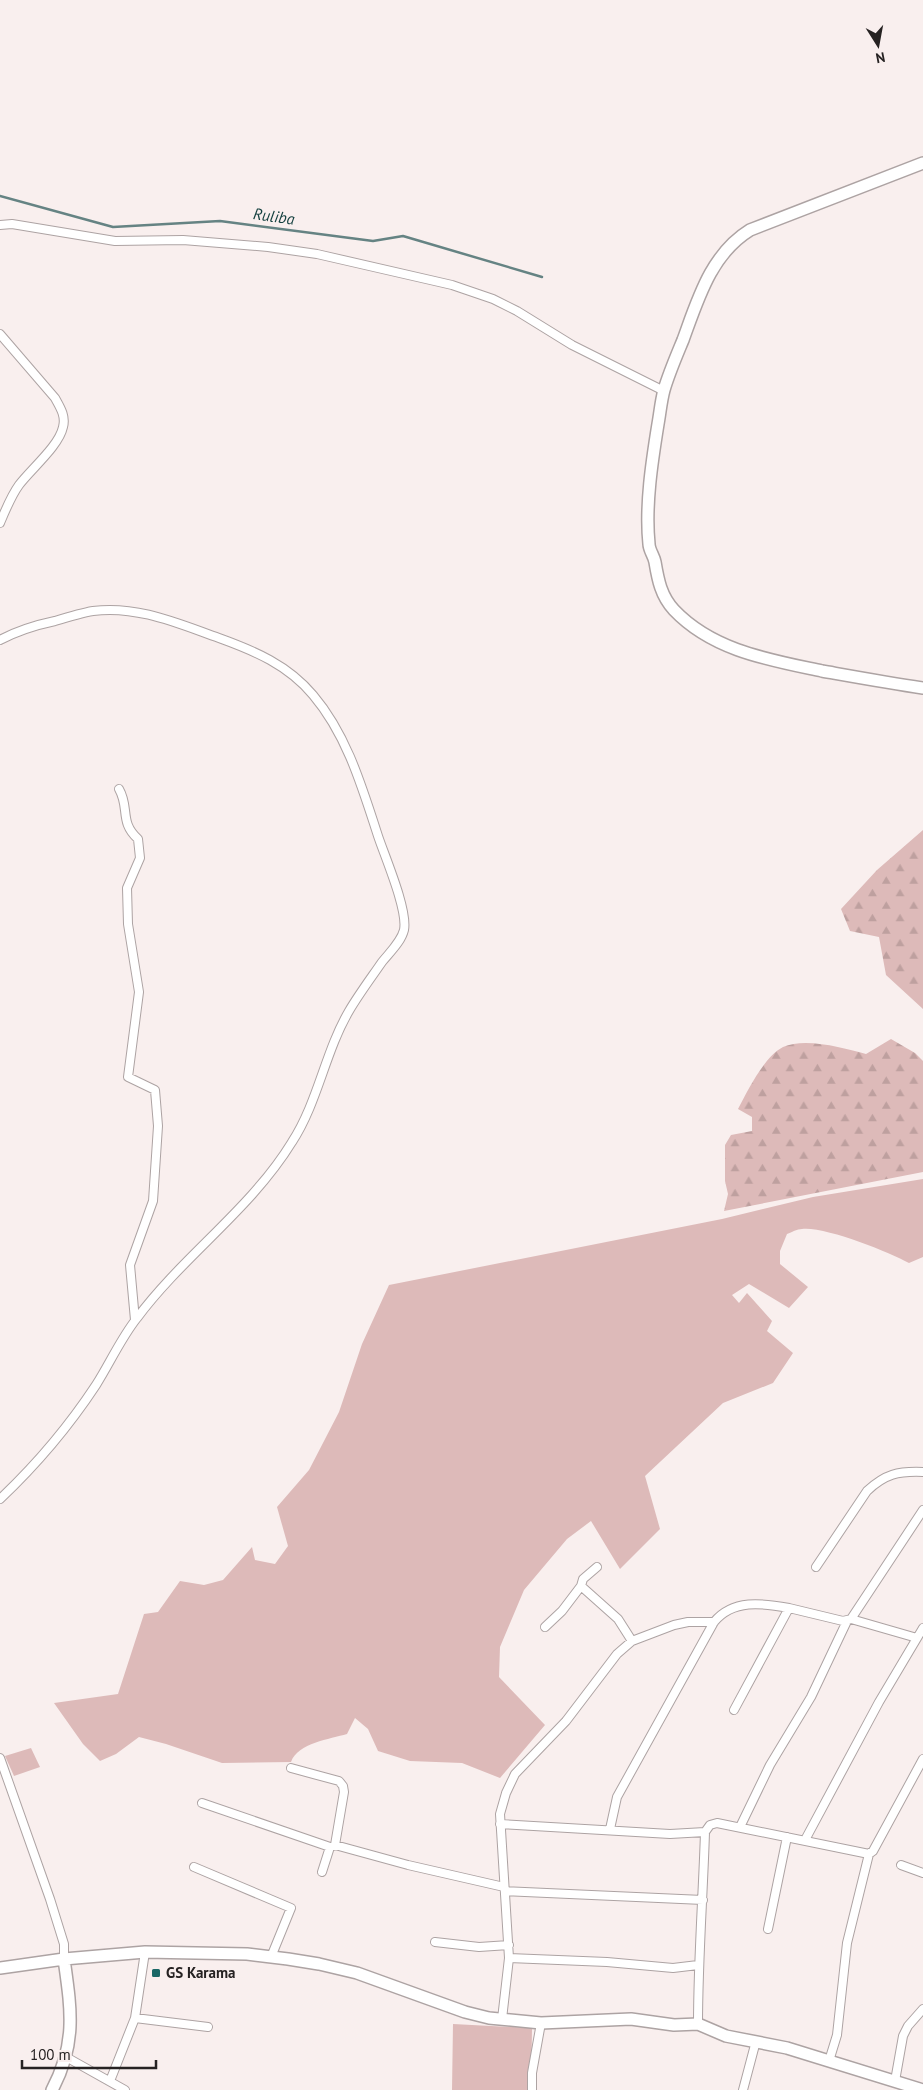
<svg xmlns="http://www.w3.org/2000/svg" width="923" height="2090" font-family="'PT Sans',sans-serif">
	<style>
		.grass { fill: #ddbab9 }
		.forest { fill: url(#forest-firs) }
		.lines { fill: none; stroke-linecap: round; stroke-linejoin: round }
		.stream { stroke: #658383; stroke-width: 2.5 }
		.minor-casing { stroke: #ada3a3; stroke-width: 10 }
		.secondary-casing { stroke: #ada3a3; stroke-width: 14 }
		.minor { stroke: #fff; stroke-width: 8 }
		.secondary { stroke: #fff; stroke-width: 11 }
		.poi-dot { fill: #1a6766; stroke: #f9efee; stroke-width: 2 }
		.labels { text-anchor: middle; stroke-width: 4; stroke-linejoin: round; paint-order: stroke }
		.poi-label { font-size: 15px; font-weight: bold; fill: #262222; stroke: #f9efee; text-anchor: start }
		.water-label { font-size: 16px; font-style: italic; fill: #133f3e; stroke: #f9efee }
	</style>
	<defs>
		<pattern id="forest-firs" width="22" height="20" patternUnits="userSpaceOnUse" patternTransform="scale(1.25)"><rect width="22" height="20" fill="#ddbab9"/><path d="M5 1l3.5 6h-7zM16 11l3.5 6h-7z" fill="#bea09f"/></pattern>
	</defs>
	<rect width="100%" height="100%" fill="#f9efee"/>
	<!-- grass -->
	<path class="grass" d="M923 1179V1257L909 1263C889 1252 824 1226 802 1229 797 1229 792 1232 787 1234L780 1251V1264L808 1287 789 1308 749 1284 732 1295 739 1303 747 1293 772 1321 767 1331 793 1353 773 1383 723 1403 645 1476 660 1529 620 1569 591 1521 567 1539 524 1590 500 1647 499 1677 545 1725 500 1778 462 1763 410 1761 378 1751 368 1729 355 1718 347 1734C330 1739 298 1743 291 1762L222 1763 166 1744 139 1737 116 1754 100 1761 83 1744 54 1703 118 1694 144 1614 158 1612 180 1581 204 1585 223 1580 252 1547 255 1560 275 1564 288 1546 277 1507 309 1470 339 1412 362 1344 389 1285 722 1219 813 1197Z
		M31 1748 40 1767 14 1776 5 1756Z
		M453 2024 532 2028 531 2090H452Z"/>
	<!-- forest -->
	<path class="forest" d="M923 830V1009L886 975 879 937 850 931 841 909 877 870Z
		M891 1039 915 1053 923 1061V1172L724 1211 728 1194 725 1181V1145L731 1135 752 1131V1117L738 1109C748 1090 764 1057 783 1047 805 1037 844 1048 866 1054Z"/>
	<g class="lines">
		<!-- stream -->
		<path class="stream" d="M0 196 113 227 220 221 373 241 403 236 542 277"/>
		<defs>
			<path id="minor" d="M0 225 12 224 115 241 183 240 268 247 317 254 452 285 493 299 517 311 572 345 664 391
				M0 334 55 398C60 407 66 416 63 427 59 446 31 469 19 485 11 496 5 511 0 523
				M0 640C17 631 36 625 55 621 68 617 81 613 93 611 137 605 179 624 219 638 255 651 288 665 313 695 347 735 362 787 378 836 385 857 408 910 404 930 401 942 390 952 382 962 371 978 359 994 349 1011 325 1052 318 1102 292 1142 251 1209 184 1255 137 1318 121 1338 110 1363 96 1385 69 1426 36 1465 0 1499
				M119 789C130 808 119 822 138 839L140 858 127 888 128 924 139 992 128 1077 155 1090 158 1126 153 1201 130 1265 135 1320
				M816 1567 867 1491C885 1474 898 1471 923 1472
				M581 1586 583 1579 597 1567
				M789 1608 843 1621 851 1619 923 1510
				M851 1619 917 1638
				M545 1627 562 1611 581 1586 618 1619 632 1641
				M0 1758 50 1899 64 1944V1959
				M291 1768 339 1781 343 1786 344 1792 335 1845
				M202 1803 330 1847
				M500 1824 670 1834 705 1832
				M740 1827 770 1765 811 1697 847 1621
				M610 1829 617 1797 714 1622C733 1599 762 1603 789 1608L734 1710
				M805 1840 879 1702 923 1628
				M901 1865 923 1873
				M194 1867 291 1908 271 1957
				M322 1872 330 1847 335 1845 408 1865 504 1887
				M505 1891 703 1900
				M768 1929 787 1837
				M435 1942 479 1947 509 1945
				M698 1965 673 1968 607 1962 509 1958 500 1814 506 1793 515 1774 566 1721 617 1654 632 1641 674 1625 688 1622H714
				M135 2018 208 2027
				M502 2019 509 1958
				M698 2024C698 1960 703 1896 705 1832L710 1825 717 1823 869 1854 873 1851 923 1759
				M66 2057 125 2090
				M829 2061 837 2035 847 1943 869 1854
				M110 2081 135 2018 145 1952
				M895 2081 903 2036 908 2026 923 2009
				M532 2090V2073L541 2023
				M743 2090 756 2041"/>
			<path id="secondary" d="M923 163 750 230C711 254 698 299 683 340 676 357 669 373 664 390 661 401 660 413 658 424 652 461 645 506 649 544 649 550 654 556 655 562 658 580 661 596 674 610 713 651 770 660 822 671 856 677 889 683 923 688
				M0 1968 64 1959 145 1952 247 1954 288 1959 319 1964 357 1973 465 2012 489 2018 541 2023 631 2019 674 2025 698 2024 726 2036 787 2048 923 2090
				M52 2090C77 2043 71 2009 64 1959"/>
		</defs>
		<!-- minor casing -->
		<use href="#minor" class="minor-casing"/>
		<!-- secondary casing -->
		<use href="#secondary" class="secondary-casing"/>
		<!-- minor -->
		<use href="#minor" class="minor"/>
		<!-- secondary -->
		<use href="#secondary" class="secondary"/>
	</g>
	<!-- markers -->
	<rect class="poi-dot" x="151" y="1968" width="10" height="10" rx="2.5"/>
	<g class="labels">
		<!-- poi labels -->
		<g class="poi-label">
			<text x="166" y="1978">GS Karama</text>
		</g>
		<!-- water labels -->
		<g class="water-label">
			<text transform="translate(274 216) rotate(8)" y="6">Ruliba</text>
		</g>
	</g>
	<!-- north arrow -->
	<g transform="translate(878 45) rotate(169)" stroke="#f9efee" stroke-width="4" paint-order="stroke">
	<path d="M0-4L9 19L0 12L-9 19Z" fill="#262222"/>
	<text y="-8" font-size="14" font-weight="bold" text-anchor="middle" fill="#262222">N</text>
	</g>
	<!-- scale -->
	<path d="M22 2060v8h134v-8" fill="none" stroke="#262222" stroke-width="2.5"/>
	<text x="30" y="2060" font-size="15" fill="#262222" stroke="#f9efee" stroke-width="4" paint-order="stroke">100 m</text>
</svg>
